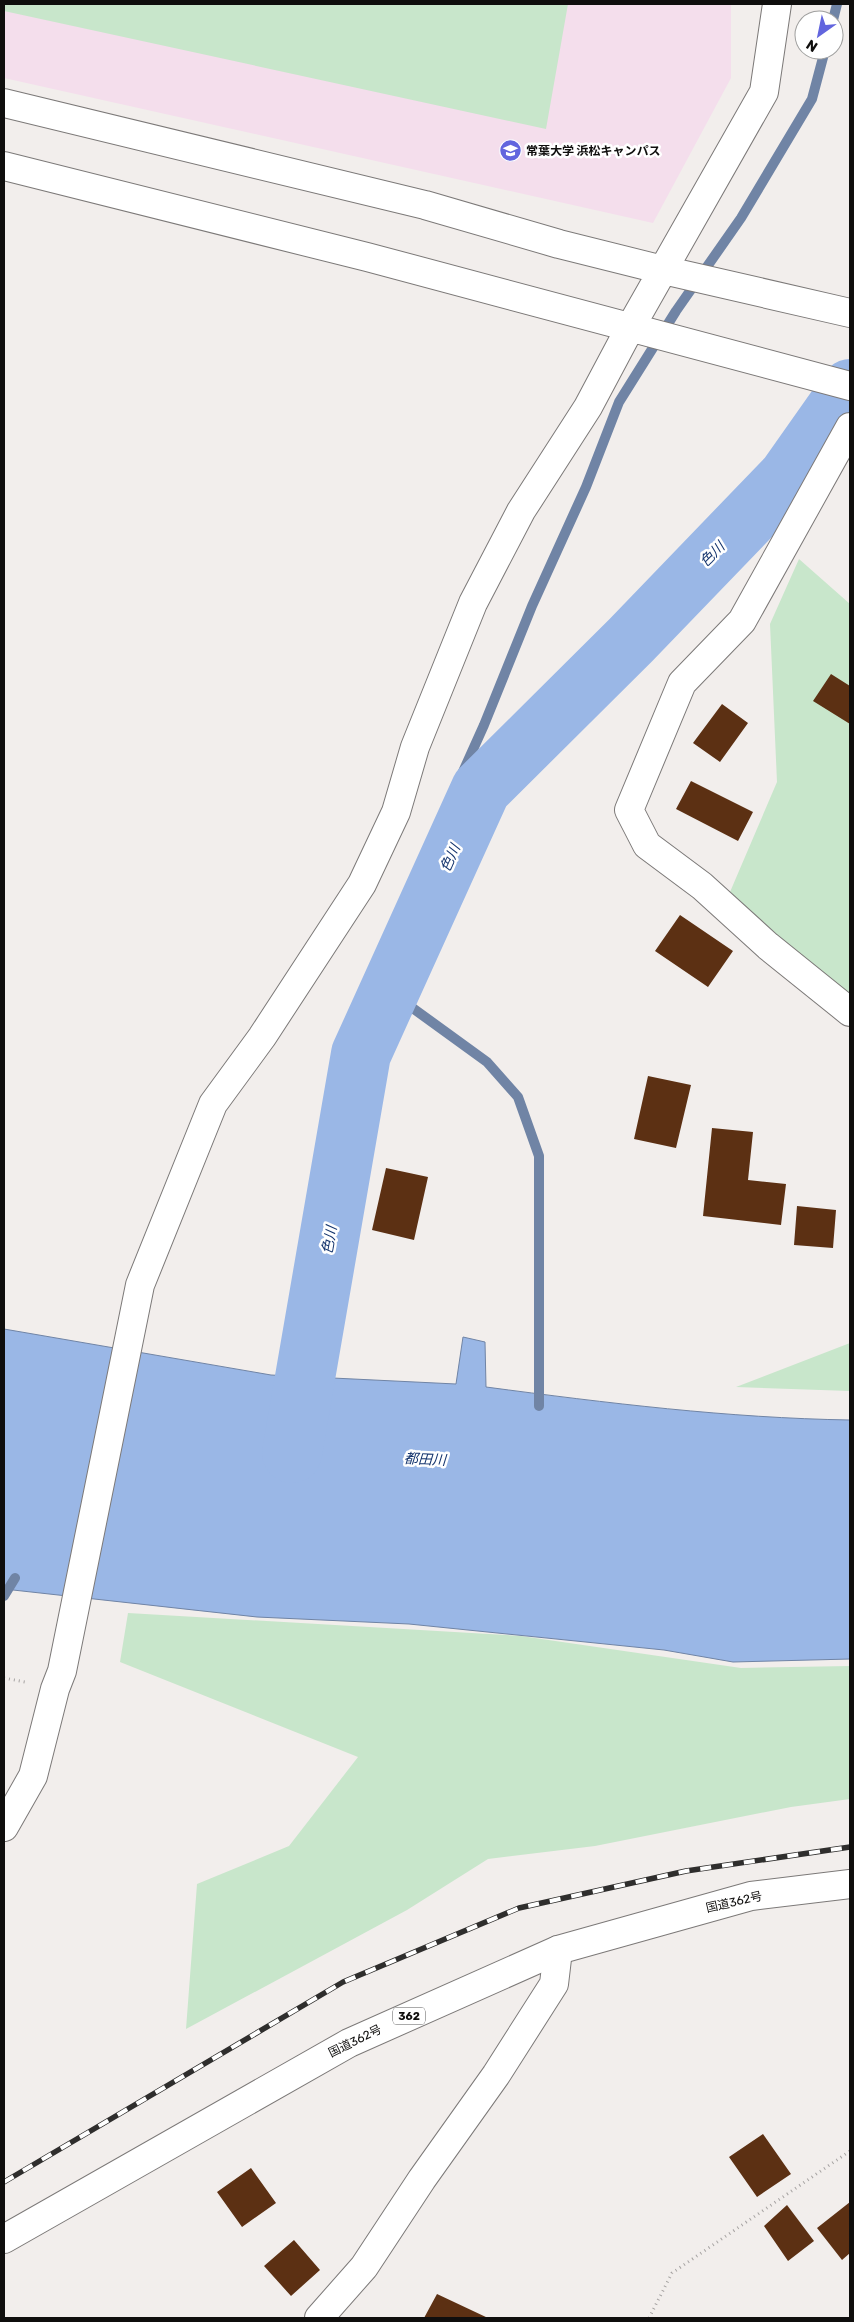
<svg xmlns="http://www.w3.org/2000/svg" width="854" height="2322" font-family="Rubik,'Noto Sans JP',sans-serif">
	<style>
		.education { fill: #f4deec }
		.green { fill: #c8e6cb }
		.water { fill: #9ab7e6; stroke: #7084a5 }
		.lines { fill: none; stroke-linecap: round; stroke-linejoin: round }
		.stream { stroke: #7084a5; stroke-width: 10 }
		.river { stroke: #9ab7e6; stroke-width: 60 }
		.building { fill: #5c3013 }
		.minor-casing { stroke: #7c7978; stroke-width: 30 }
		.highway-casing { stroke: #7c7978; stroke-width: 30 }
		.path { stroke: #a6a3a2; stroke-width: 3; stroke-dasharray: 1 4; stroke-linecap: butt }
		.minor { stroke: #fff; stroke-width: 28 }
		.highway { stroke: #fff; stroke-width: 28 }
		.rail-casing { stroke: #2f2e2d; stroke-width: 5.5 }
		.rail { stroke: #fff; stroke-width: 4; stroke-dasharray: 11; stroke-linecap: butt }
		.labels { text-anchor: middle; stroke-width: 5; stroke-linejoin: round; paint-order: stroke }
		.shield { fill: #fff; stroke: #575656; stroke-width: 1 }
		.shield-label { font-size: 11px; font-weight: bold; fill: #0f0e0d }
		.poi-label { font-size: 12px; font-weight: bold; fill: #0f0e0d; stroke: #fff; text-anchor: start }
		.street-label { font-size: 12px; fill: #0f0e0d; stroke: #fff }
		.water-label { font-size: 14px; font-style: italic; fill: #15356e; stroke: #fff }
	</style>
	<rect width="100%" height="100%" fill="#f2eeec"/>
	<!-- education -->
	<path class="education" d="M4 4H731V78L653 223 4 78Z"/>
	<!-- green -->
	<path class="green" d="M4 4H568L546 129 4 11Z
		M799 559 850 604V1012L724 906 777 782 770 624Z
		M850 1343V1391L736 1387Z
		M128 1613 521 1636 741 1668 850 1666V1799L791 1807 595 1846 488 1859 407 1910 186 2029 197 1884 289 1846 358 1757 120 1662Z"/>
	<!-- water -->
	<path class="water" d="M4 1329 271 1375 456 1384 463 1337 485 1342 486 1387C607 1403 728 1418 850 1420V1659L733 1662 664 1650 409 1624 257 1617 4 1589Z"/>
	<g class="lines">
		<!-- stream -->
		<path class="stream" d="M833 20 837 4
			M539 1406V1156L518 1097 487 1062 385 988 382 952 484 725 532 606 586 487 619 402 676 311 741 218 812 99 825 50
			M4 1596 15 1578"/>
		<!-- river -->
		<path class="river" d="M292 1453 361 1054 481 789 631 640 788 477 850 389"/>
	</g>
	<!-- building -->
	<path class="building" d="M831 674 850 686V724L813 701Z
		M722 704 748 723 720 762 693 743Z
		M691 781 753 812 738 841 676 809Z
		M680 915 733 951 708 987 655 951Z
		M648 1076 691 1085 676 1148 634 1139Z
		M712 1128 753 1132 748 1180 786 1184 781 1225 703 1216Z
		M386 1168 428 1177 414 1240 372 1230Z
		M797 1206 836 1210 833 1248 794 1245Z
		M763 2134 791 2174 757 2197 729 2157Z
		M251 2168 276 2203 242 2227 217 2192Z
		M850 2202V2253L842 2260 817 2228Z
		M787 2205 814 2241 788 2261 764 2226Z
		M294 2240 320 2270 291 2296 264 2266Z
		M437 2294 488 2318H424Z"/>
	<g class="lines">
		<defs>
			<path id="minor" d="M4 103 425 205 559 244 663 270 850 313
				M4 166 367 257 850 386
				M850 427 742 621 682 683 629 810 647 845 702 886 768 946 850 1012
				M4 1827 33 1776 55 1689 62 1671 140 1285 213 1104 262 1037 362 884 396 812 415 747 473 603 521 511 588 407 630 328 764 92 777 4
				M319 2318 364 2267 422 2179 496 2075 554 1984 558 1950"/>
			<path id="highway" d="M4 2239 349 2043 558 1950 751 1896 850 1884"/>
		</defs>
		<!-- minor casing -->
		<use href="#minor" class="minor-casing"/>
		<!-- highway casing -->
		<use href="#highway" class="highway-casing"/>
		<!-- path -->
		<path class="path" d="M4 1678 25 1682
			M649 2318 672 2273 850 2151"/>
		<!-- minor -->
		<use href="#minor" class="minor"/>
		<!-- highway -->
		<use href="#highway" class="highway"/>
		<defs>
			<path id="rail" d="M4 2182 343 1982 519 1908 686 1871 850 1847"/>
		</defs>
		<!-- rail casing -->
		<use href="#rail" class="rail-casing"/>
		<!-- rail -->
		<use href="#rail" class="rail"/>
	</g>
	<!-- icons -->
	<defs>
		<symbol id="university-disc" viewBox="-11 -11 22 22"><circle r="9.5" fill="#6265de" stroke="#fff"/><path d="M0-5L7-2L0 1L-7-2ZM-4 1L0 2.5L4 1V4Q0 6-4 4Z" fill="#fff"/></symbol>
	</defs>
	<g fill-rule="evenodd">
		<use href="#university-disc" x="498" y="138" width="25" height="25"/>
	</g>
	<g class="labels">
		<!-- shield labels -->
		<rect class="shield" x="393" y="2007.5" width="32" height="17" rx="4"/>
		<g class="shield-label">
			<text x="409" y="2020">362</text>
		</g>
		<!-- poi labels -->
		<g class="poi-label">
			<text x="526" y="155">常葉大学 浜松キャンパス</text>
		</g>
		<!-- street labels -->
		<g class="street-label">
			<text transform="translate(734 1902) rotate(-13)" y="4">国道362号</text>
			<text transform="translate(355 2041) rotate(-26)" y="4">国道362号</text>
		</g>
		<!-- water labels -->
		<g class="water-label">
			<text transform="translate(712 554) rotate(-45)" y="5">色川</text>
			<text transform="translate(450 858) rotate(-66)" y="5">色川</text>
			<text transform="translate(329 1240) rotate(-80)" y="5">色川</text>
			<text transform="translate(425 1459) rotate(3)" y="5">都田川</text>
		</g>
	</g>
	<!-- border -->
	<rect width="854" height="2322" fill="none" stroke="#0f0e0d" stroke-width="10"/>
	<!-- north arrow -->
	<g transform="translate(819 35) rotate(213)"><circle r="24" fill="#ffffff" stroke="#9f9f9e"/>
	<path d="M0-4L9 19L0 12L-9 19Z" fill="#6265de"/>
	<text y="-8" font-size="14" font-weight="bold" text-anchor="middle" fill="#0f0e0d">N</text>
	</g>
</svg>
